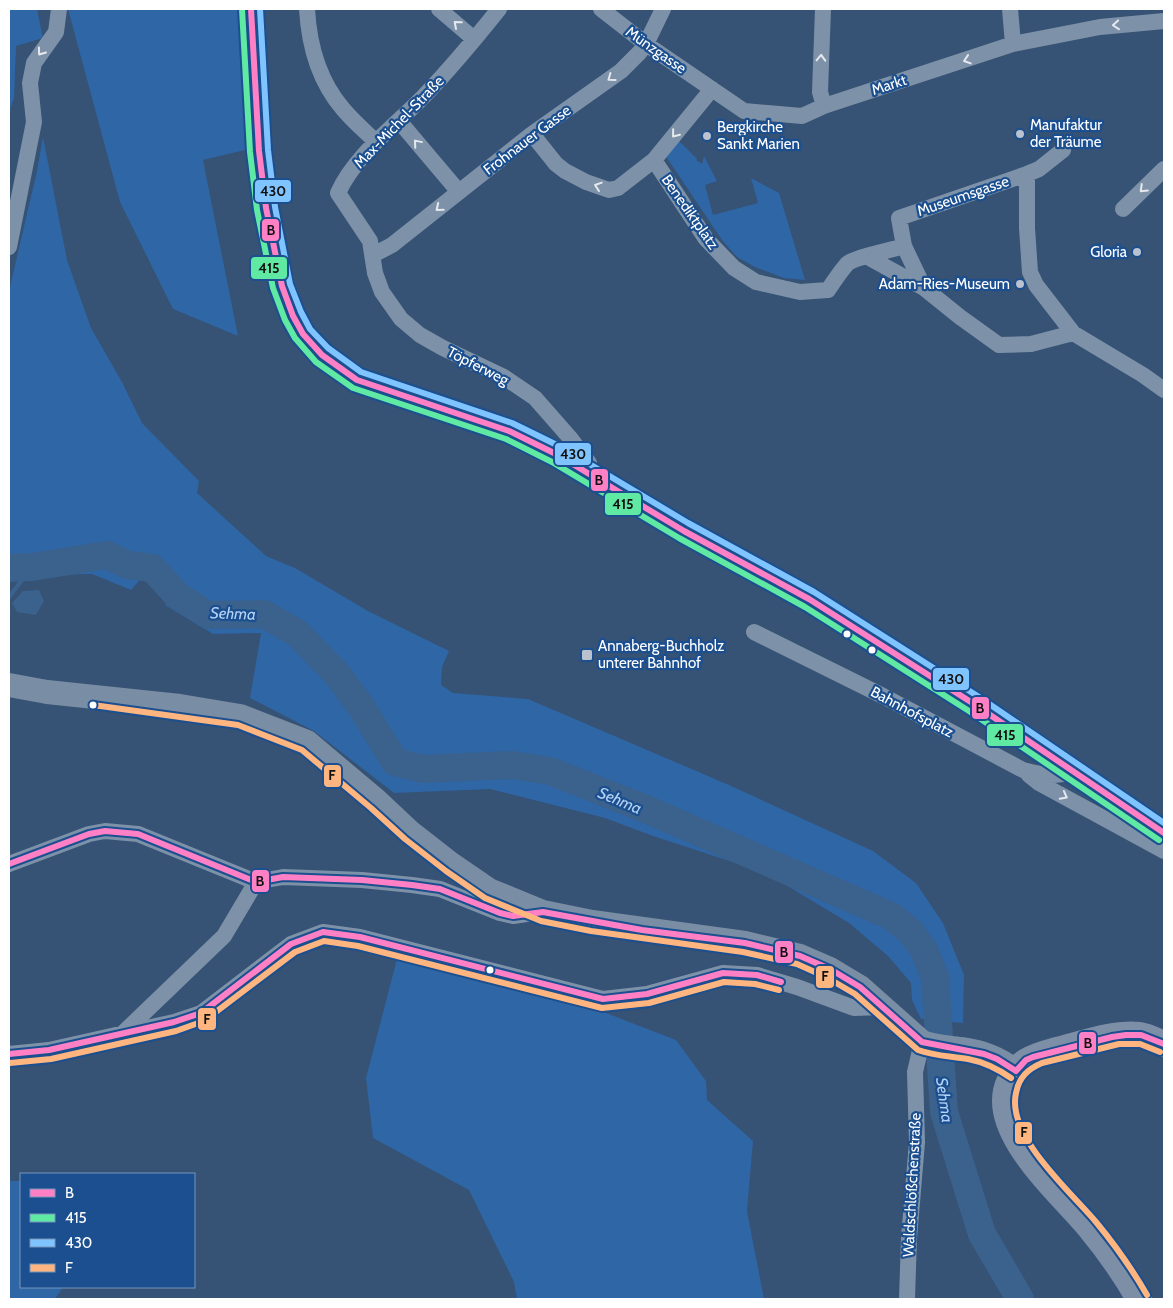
<svg xmlns="http://www.w3.org/2000/svg" width="1173" height="1308" font-family="Cabin,sans-serif">
	<style>
		.green { fill: #2f66a5 }
		.water { fill: #3b618d }
		.lines { fill: none; stroke-linecap: round; stroke-linejoin: round }
		.stream { stroke: #3b618d; stroke-width: 4.5 }
		.river { stroke: #3b618d; stroke-width: 28 }
		.minor { stroke: #7d92a8; stroke-width: 16 }
		.secondary { stroke: #798da4; stroke-width: 24 }
		.primary { stroke: #7d8ea7; stroke-width: 26 }
		.bus-1-casing { stroke: #1b4f8f; stroke-width: 10 }
		.bus-2-casing { stroke: #1b4f8f; stroke-width: 10 }
		.bus-3-casing { stroke: #1b4f8f; stroke-width: 10 }
		.bus-4-casing { stroke: #1b4f8f; stroke-width: 10 }
		.bus-1 { stroke: #ff80c5; stroke-width: 6 }
		.bus-2 { stroke: #60e9a3; stroke-width: 6 }
		.bus-3 { stroke: #80c4ff; stroke-width: 6 }
		.bus-4 { stroke: #ffb580; stroke-width: 6 }
		.oneway { stroke: #e5e9ee }
		.poi-dot { fill: #b9c2ce; stroke: #1b4f8f; stroke-width: 2 }
		.bus-dot { fill: #fff; stroke: #1b4f8f; stroke-width: 2 }
		.labels { text-anchor: middle; stroke-width: 4.5; stroke-linejoin: round; paint-order: stroke }
		.street-label { font-size: 15px; fill: #fff; stroke: #1b4f8f }
		.poi-label { font-size: 15px; fill: #fff; stroke: #1b4f8f; text-anchor: start }
		.water-label { font-size: 16px; font-style: italic; fill: #b5d3f5; stroke: #1b4f8f }
		.line-badge { stroke: #1b4f8f; stroke-width: 2 }
		.pale-badge-label { font-size: 14px; text-anchor: middle; font-weight: bold; fill: #111 }
	</style>
	<rect width="100%" height="100%" fill="#365274"/>
	<!-- green -->
	<path class="green" d="M9 9H37L43 38 16 46 14 99 9 111Z
		M68 9H242L245 150 203 160 238 336 173 309 120 202Z
		M43 137 67 260 91 328 122 382 142 423 199 481 197 493 266 556 295 568 368 611 449 651 442 667 441 685 453 693 528 699 729 785 873 851 916 883 943 923 964 975 963 1023 921 1019 912 1000 911 983 888 956 849 923 766 873 653 836 605 818 490 789 394 793 314 731 250 698 261 633 213 634 165 605 173 577 156 562 131 590 92 574 9 575V291L37 171Z
		M678 140 697 159 696 160 702 164 704 156 717 181 705 185 713 215 758 203 751 178 779 193 805 280 784 278 755 267 737 257 722 240 665 155Z
		M398 955 601 1011 676 1040 706 1081 707 1100 753 1141 747 1211 764 1299H517L514 1282 469 1190 373 1138 366 1078Z
		M9 1181H21V1287H63L55 1299H9Z"/>
	<!-- water -->
	<path class="water" d="M39 590 44 601 36 615 17 612 12 603 23 591Z"/>
	<g class="lines">
		<!-- stream -->
		<path class="stream" d="M9 597 32 567"/>
		<!-- river -->
		<path class="river" d="M9 568 32 567 107 555 128 565 152 568 178 596 208 615 264 614 297 633 336 673 360 705 395 762 423 769 512 765 550 771 648 810 891 916 910 931 924 950 935 977 944 1112 982 1234 1020 1299"/>
		<!-- minor -->
		<path class="minor" d="M307 9C309 45 319 81 343 109 353 121 365 131 376 142
			M439 9 474 39
			M499 9C475 39 451 68 424 96 396 125 355 155 338 193L370 241 375 273 382 292 401 319 420 335 443 348 504 377 535 398 571 439 589 463 590 474
			M601 9 646 44 744 111 802 116 824 106 1013 44 1100 27 1164 21
			M823 9 820 92 824 106
			M1010 9 1013 44
			M399 121 459 192
			M532 134 556 164 565 171 586 182 609 190 618 188 654 160 712 89
			M1063 150 1039 169 1027 174V228L1030 272 1036 285 1073 333 1143 375 1164 390
			M654 160 706 239 734 268 756 282 800 292 828 290C834 281 840 272 847 264 854 257 892 250 904 246
			M1123 209 1164 169
			M9 247 34 122 30 83 34 63 56 32 59 9
			M373 255 392 245 532 134 621 71 639 53 646 44 663 9
			M866 256 924 288 960 317 999 345 1031 344 1073 333
			M924 288 904 246 899 218 1027 174
			M754 632 883 696 1023 770C1042 775 1054 778 1073 771
			M1029 775 1039 783 1164 851
			M9 864 89 834 105 831 138 834 256 882 283 877 362 880 412 885 440 889 500 913 513 916 540 912
			M122 1034 224 936 256 882
			M9 1054 49 1050 174 1022 201 1013 291 944 323 932 360 937 603 999 647 994 723 973 757 975 797 987 854 1008 883 1007
			M907 1299 909 1238 917 1142 915 1072 922 1042"/>
		<!-- secondary -->
		<path class="secondary" d="M9 685 47 692 180 706 240 716 307 742 377 801 410 832 451 864 489 890 543 912 592 922 745 943 800 956 830 969 860 987 922 1042C935 1047 948 1047 961 1049 984 1052 998 1058 1016 1071"/>
		<!-- primary -->
		<path class="primary" d="M251 9 259 151 266 208 275 252 282 286 293 316 303 334 322 355 357 380 509 431 556 454 684 531 809 599 974 704 1164 833
			M1139 1299C1125 1274 1108 1250 1089 1227 1061 1193 987 1130 1009 1082 1017 1062 1034 1056 1053 1051 1079 1045 1113 1032 1139 1035 1147 1036 1157 1041 1164 1044"/>
		<defs>
			<path id="bus-1" d="M251 9 259 151 266 208 275 252 282 286 293 316 303 334 322 355 357 380 509 431 556 454 684 531 809 599 974 704 1164 833
				M9 864 89 834 105 831 138 834 256 882 283 877 362 880 412 885 440 889 500 913 513 916 543 912 642 930 745 943 800 956 830 969 860 987 922 1042 984 1054 997 1059 1016 1071
				M9 1054 49 1050 174 1022 201 1013 291 944 323 932 360 937 603 999 647 994 723 973 757 975 781 982
				M1016 1071 1026 1060 1033 1057 1112 1037 1126 1035H1141L1164 1044"/>
			<path id="bus-2" d="M242 9 250 152 257 210 273 288 285 320 295 338 316 362 353 388 506 439 552 462 679 538 805 607 969 711 1159 840"/>
			<path id="bus-3" d="M260 9 268 150 275 207 290 284 301 312 310 329 328 348 361 372 512 423 561 447 688 523 814 592 979 697 1164 823"/>
			<path id="bus-4" d="M93 705 238 725 302 750 371 808 405 839 446 871 485 898 541 921 591 931 743 952 797 964 826 977 855 994 918 1050C934 1056 951 1056 968 1059 984 1062 998 1069 1011 1078
				M10 1063 51 1059 176 1031 204 1021 295 952 324 941 358 946 602 1008 649 1003 724 982 755 984 779 990
				M1147 1295C1132 1269 1115 1245 1096 1222 1071 1192 1006 1136 1016 1093 1019 1077 1028 1069 1042 1063L1119 1044H1140L1160 1052"/>
		</defs>
		<!-- bus-1 casing -->
		<use href="#bus-1" class="bus-1-casing"/>
		<!-- bus-2 casing -->
		<use href="#bus-2" class="bus-2-casing"/>
		<!-- bus-3 casing -->
		<use href="#bus-3" class="bus-3-casing"/>
		<!-- bus-4 casing -->
		<use href="#bus-4" class="bus-4-casing"/>
		<!-- bus-1 -->
		<use href="#bus-1" class="bus-1"/>
		<!-- bus-2 -->
		<use href="#bus-2" class="bus-2"/>
		<!-- bus-3 -->
		<use href="#bus-3" class="bus-3"/>
		<!-- bus-4 -->
		<use href="#bus-4" class="bus-4"/>
	</g>
	<!-- one-way arrows -->
	<defs><path id="oneway-chevron" d="M-2-3.5L2.5 0L-2 3.5" fill="none" stroke-width="1.6" stroke-linecap="round" stroke-linejoin="round" transform="scale(1.25)"/></defs>
	<g class="oneway">
		<use href="#oneway-chevron" transform="translate(457 24) rotate(-139)"/>
		<use href="#oneway-chevron" transform="translate(1116 25) rotate(175)"/>
		<use href="#oneway-chevron" transform="translate(41 52) rotate(126)"/>
		<use href="#oneway-chevron" transform="translate(821 58) rotate(-88)"/>
		<use href="#oneway-chevron" transform="translate(967 60) rotate(162)"/>
		<use href="#oneway-chevron" transform="translate(611 78) rotate(144)"/>
		<use href="#oneway-chevron" transform="translate(675 134) rotate(129)"/>
		<use href="#oneway-chevron" transform="translate(417 143) rotate(-130)"/>
		<use href="#oneway-chevron" transform="translate(598 186) rotate(-161)"/>
		<use href="#oneway-chevron" transform="translate(1143 189) rotate(136)"/>
		<use href="#oneway-chevron" transform="translate(439 208) rotate(141)"/>
		<use href="#oneway-chevron" transform="translate(1064 796) rotate(28)"/>
	</g>
	<!-- markers -->
	<g class="poi-dot">
		<circle cx="1020" cy="134" r="5"/>
		<circle cx="707" cy="136" r="5"/>
		<circle cx="1137" cy="252" r="5"/>
		<circle cx="1020" cy="284" r="5"/>
		<rect x="581" y="649" width="12" height="12" rx="2.5"/>
	</g>
	<g class="bus-dot">
		<circle cx="847" cy="634" r="4.5"/>
		<circle cx="872" cy="650" r="4.5"/>
		<circle cx="93" cy="705" r="4.5"/>
		<circle cx="490" cy="970" r="4.5"/>
	</g>
	<g class="labels">
		<!-- street labels -->
		<g class="street-label">
			<text transform="translate(656 50) rotate(35)" y="5">Münzgasse</text>
			<text transform="translate(889 85) rotate(-18)" y="5">Markt</text>
			<text transform="translate(399 122) rotate(-46)" y="5">Max-Michel-Straße</text>
			<text transform="translate(527 140) rotate(-37)" y="5">Frohnauer Gasse</text>
			<text transform="translate(963 196) rotate(-19)" y="5">Museumsgasse</text>
			<text transform="translate(690 212) rotate(55)" y="5">Benediktplatz</text>
			<text transform="translate(478 366) rotate(27)" y="5">Töpferweg</text>
			<text transform="translate(912 712) rotate(28)" y="5">Bahnhofsplatz</text>
			<text transform="translate(912 1185) rotate(-87)" y="5">Waldschlößchenstraße</text>
		</g>
		<!-- poi labels -->
		<g class="poi-label">
			<text x="1030" y="130">Manufaktur<tspan x="1030" dy="17">der Träume</tspan></text>
			<text x="717" y="132">Bergkirche<tspan x="717" dy="17">Sankt Marien</tspan></text>
			<text x="1127" y="257" text-anchor="end">Gloria</text>
			<text x="1010" y="289" text-anchor="end">Adam-Ries-Museum</text>
			<text x="598" y="651">Annaberg-Buchholz<tspan x="598" dy="17">unterer Bahnhof</tspan></text>
		</g>
		<!-- water labels -->
		<g class="water-label">
			<text transform="translate(233 613) rotate(2)" y="6">Sehma</text>
			<text transform="translate(620 800) rotate(23)" y="6">Sehma</text>
			<text transform="translate(945 1100) rotate(82)" y="6">Sehma</text>
		</g>
	</g>
	<g class="line-badge">
		<rect x="254" y="179" width="38" height="24" rx="5" fill="#80c4ff"/>
		<rect x="261" y="218" width="19" height="24" rx="5" fill="#ff80c5"/>
		<rect x="250" y="256" width="38" height="24" rx="5" fill="#60e9a3"/>
		<rect x="554" y="442" width="38" height="24" rx="5" fill="#80c4ff"/>
		<rect x="590" y="468" width="19" height="24" rx="5" fill="#ff80c5"/>
		<rect x="604" y="492" width="38" height="24" rx="5" fill="#60e9a3"/>
		<rect x="932" y="667" width="38" height="24" rx="5" fill="#80c4ff"/>
		<rect x="971" y="696" width="19" height="24" rx="5" fill="#ff80c5"/>
		<rect x="986" y="723" width="38" height="24" rx="5" fill="#60e9a3"/>
		<rect x="323" y="764" width="19" height="24" rx="5" fill="#ffb580"/>
		<rect x="251" y="869" width="19" height="24" rx="5" fill="#ff80c5"/>
		<rect x="774" y="940" width="20" height="24" rx="5" fill="#ff80c5"/>
		<rect x="815" y="965" width="20" height="24" rx="5" fill="#ffb580"/>
		<rect x="197" y="1007" width="20" height="24" rx="5" fill="#ffb580"/>
		<rect x="1078" y="1031" width="19" height="24" rx="5" fill="#ff80c5"/>
		<rect x="1014" y="1121" width="19" height="24" rx="5" fill="#ffb580"/>
	</g>
	<g class="pale-badge-label">
		<text x="273" y="196">430</text>
		<text x="271" y="235">B</text>
		<text x="269" y="273">415</text>
		<text x="573" y="459">430</text>
		<text x="599" y="485">B</text>
		<text x="623" y="509">415</text>
		<text x="951" y="684">430</text>
		<text x="980" y="713">B</text>
		<text x="1005" y="740">415</text>
		<text x="332" y="780">F</text>
		<text x="260" y="886">B</text>
		<text x="784" y="957">B</text>
		<text x="825" y="981">F</text>
		<text x="207" y="1024">F</text>
		<text x="1088" y="1048">B</text>
		<text x="1024" y="1137">F</text>
	</g>
	<!-- border -->
	<rect width="1173" height="1308" fill="none" stroke="#ffffff" stroke-width="20"/>
	<!-- legend -->
	<rect x="20" y="1173" width="175" height="115" fill="#1b4f8f" stroke="#7695bc"/>
	<rect x="30" y="1189" width="25" height="8" fill="#ff80c5" stroke="#7695bc"/>
	<text x="65" y="1198" font-size="15" fill="#ffffff">B</text>
	<rect x="30" y="1214" width="25" height="8" fill="#60e9a3" stroke="#7695bc"/>
	<text x="65" y="1223" font-size="15" fill="#ffffff">415</text>
	<rect x="30" y="1239" width="25" height="8" fill="#80c4ff" stroke="#7695bc"/>
	<text x="65" y="1248" font-size="15" fill="#ffffff">430</text>
	<rect x="30" y="1264" width="25" height="8" fill="#ffb580" stroke="#7695bc"/>
	<text x="65" y="1273" font-size="15" fill="#ffffff">F</text>
</svg>
